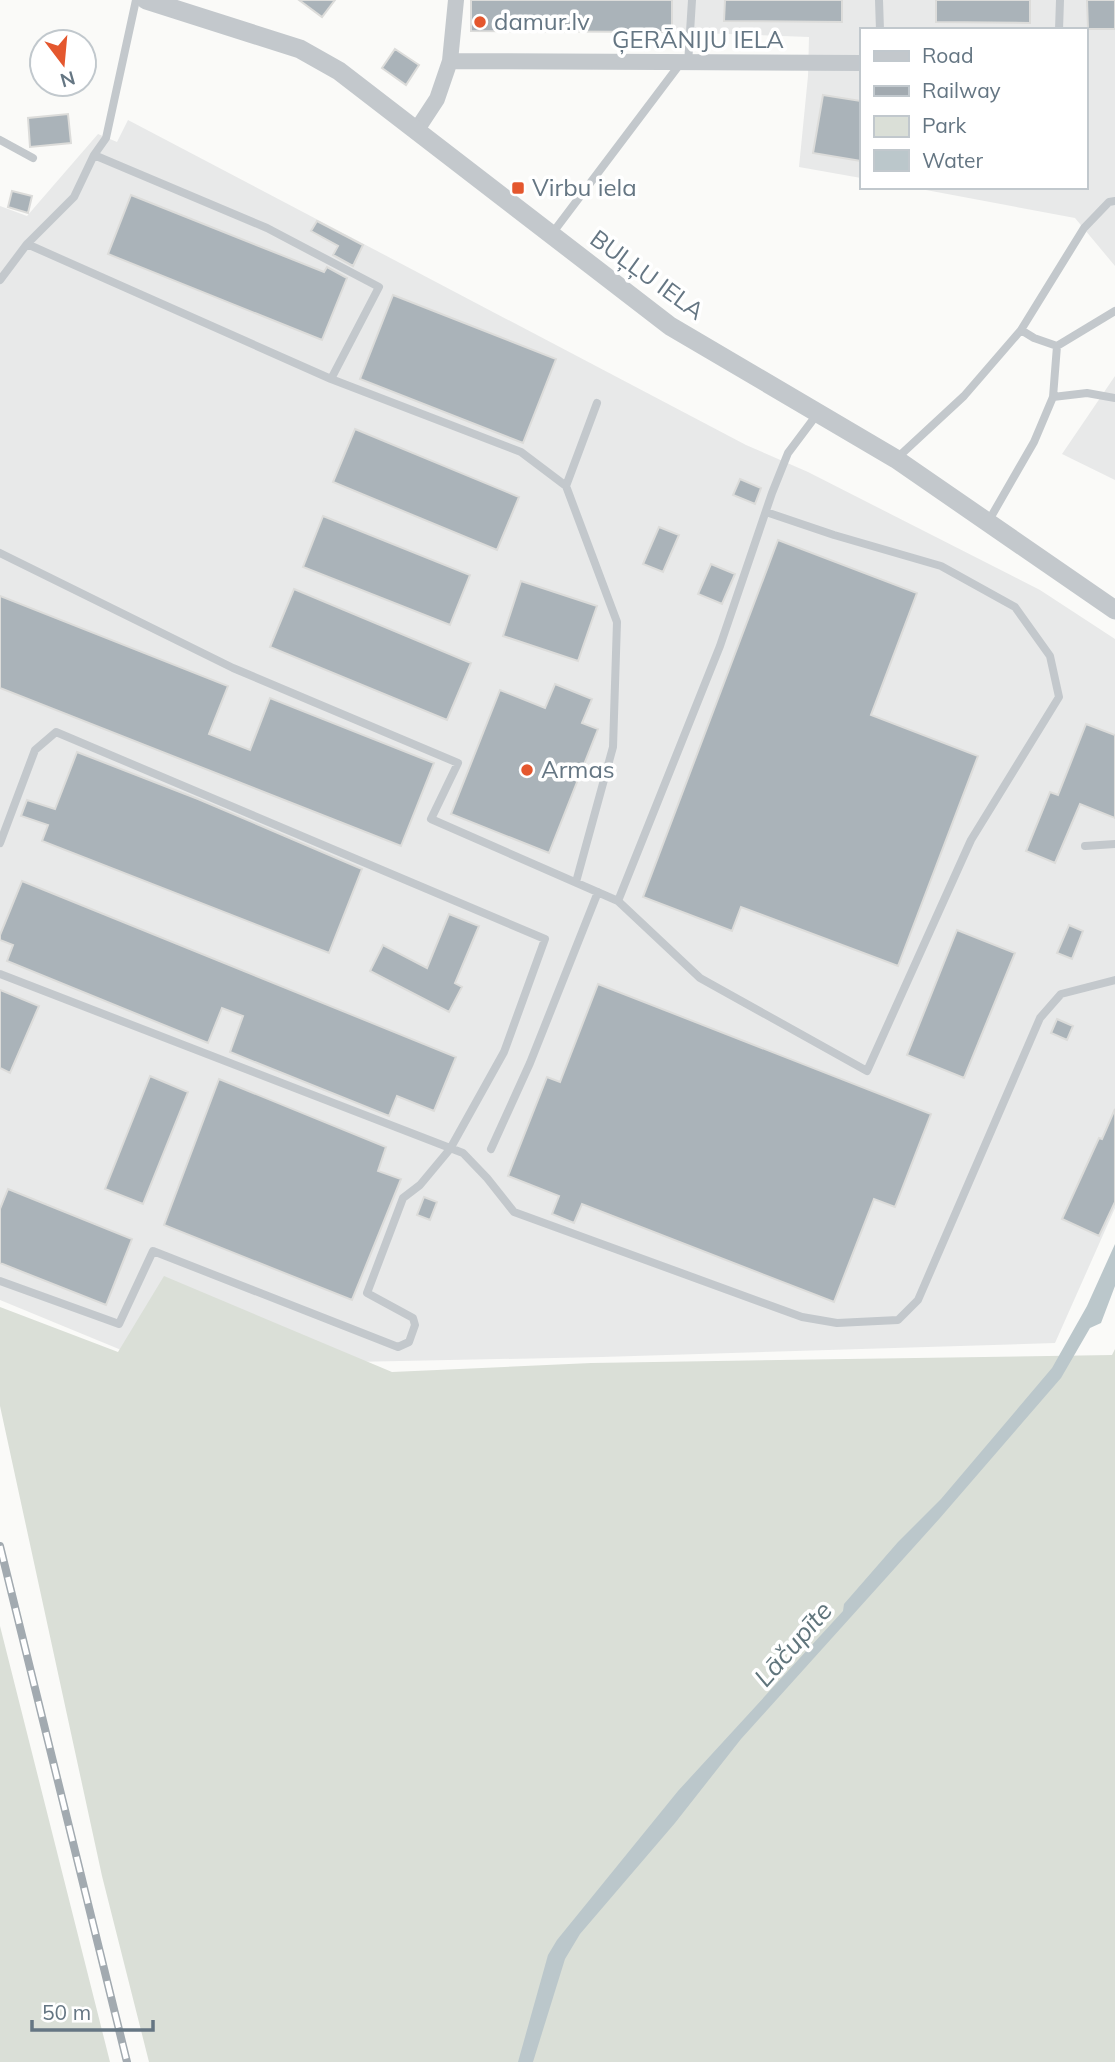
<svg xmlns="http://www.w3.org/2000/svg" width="1115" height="2062" font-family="Mulish,sans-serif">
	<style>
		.built { fill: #e8e9e9 }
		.green { fill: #dadfd7 }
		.water { fill: #bbc7cb }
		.building { fill: #aab3b9; stroke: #dcdcda; stroke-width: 2 }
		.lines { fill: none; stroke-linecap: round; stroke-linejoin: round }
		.service { stroke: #c3c8cc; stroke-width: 8 }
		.minor { stroke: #c3c8cc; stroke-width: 16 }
		.tertiary { stroke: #c3c8cc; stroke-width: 19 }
		.rail-casing { stroke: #a2aab0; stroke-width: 8 }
		.rail { stroke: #fff; stroke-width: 5; stroke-dasharray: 16; stroke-linecap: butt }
		.poi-dot { fill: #e4572e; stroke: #fff; stroke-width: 2.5 }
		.labels { text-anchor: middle; stroke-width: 7; stroke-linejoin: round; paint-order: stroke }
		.poi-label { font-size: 24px; fill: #657683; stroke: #fff; text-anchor: start }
		.street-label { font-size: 24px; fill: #657683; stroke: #fff }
		.water-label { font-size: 26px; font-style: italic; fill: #60757c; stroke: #fff }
	</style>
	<rect width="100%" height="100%" fill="#fafaf8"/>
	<!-- built -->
	<path class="built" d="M471 0H1115V266L1075 218 910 187H1085V30H861V178L799 167 808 76 809 37 672 32 471 31Z
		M128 120 746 445 808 472 1040 590 1115 639V1208L1055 1343 602 1357 160 1366 0 1300V206L27 216 98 134 117 142Z
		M1115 376V480L1062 454Z"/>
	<!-- green -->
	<path class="green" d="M164 1276 392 1372 591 1363 1112 1355 1115 1349V2062H149L102 1876 0 1406V1307L118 1352Z
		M0 1626 110 2062H0Z"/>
	<!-- water -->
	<path class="water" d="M1115 1244V1286L1101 1323 1090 1328 1061 1378 940 1518 741 1739 675 1823 580 1934 565 1959 533 2062H518L548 1955 557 1940 678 1791 843 1611 844 1604 898 1542 941 1499 1052 1368 1087 1306Z"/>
	<!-- building -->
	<path class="building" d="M299 0H335L322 17Z
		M471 0H672V32L471 31Z
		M725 0H842V22L724 21Z
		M936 0H1030V23L936 22Z
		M1087 0H1115V29H1088Z
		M395 49 419 65 406 85 382 68Z
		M823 95 861 101V161L813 153Z
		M68 114 71 143 30 147 28 118Z
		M12 191 32 196 28 213 8 207Z
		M131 195 324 272 327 267 347 278 322 340 108 254Z
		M317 221 363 245 353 266 333 255 338 246 311 231Z
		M393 295 556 359 523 443 360 379Z
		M355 429 519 497 497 550 333 482Z
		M740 479 761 488 755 504 733 495Z
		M323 516 470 575 450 625 303 567Z
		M659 527 679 535 663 572 643 564Z
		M778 540 917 593 871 715 978 756 898 966 741 907 732 931 643 897Z
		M711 564 735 574 722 604 698 594Z
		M521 581 597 606 578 661 503 636Z
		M294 589 471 663 447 720 270 647Z
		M0 596 228 686 209 734 250 750 270 698 434 763 401 846 0 688Z
		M555 684 592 699 582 723 598 729 549 853 451 814 500 690 545 708Z
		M1086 724 1115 735V818L1080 804 1055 863 1026 851 1050 792 1058 795Z
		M77 752 198 799 362 869 329 953 42 841 48 825 21 816 27 800 55 809Z
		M22 881 456 1057 434 1111 397 1096 389 1116 230 1052 243 1016 222 1008 208 1043 7 961 13 945 0 940V935Z
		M449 914 479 926 455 983 462 987 449 1012 370 971 383 945 427 968Z
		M1069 925 1083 931 1072 959 1057 953Z
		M957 930 1015 953 964 1078 907 1055Z
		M598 984 931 1114 895 1207 874 1199 834 1302 582 1204 574 1223 552 1214 559 1196 508 1176 547 1077 560 1082Z
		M0 990 39 1006 10 1073 0 1068Z
		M1057 1019 1073 1026 1067 1040 1051 1033Z
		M150 1076 188 1092 143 1204 105 1189Z
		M219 1079 386 1147 378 1171 401 1179 352 1300 164 1225Z
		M1115 1109V1202L1099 1236 1062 1219 1099 1138 1102 1139Z
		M8 1189 132 1239 106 1305 0 1263V1209Z
		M424 1197 437 1202 430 1220 417 1215Z"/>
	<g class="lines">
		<!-- service -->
		<path class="service" d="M879 0 880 30
			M1059 30 1060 0
			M688 64 692 0
			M0 140 33 158
			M94 155 267 228 379 287 331 379
			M551 235 680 64
			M27 244 331 379 521 452 566 486 617 622 613 747 576 882
			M0 280 27 244 74 197 94 155 106 138 136 0
			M1021 330 1034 338 1057 346 1115 311
			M1053 397 1057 346
			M896 459 964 396 1021 330 1084 228 1109 202 1115 201
			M566 486 597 403
			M988 522 1034 442 1053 397 1087 393 1115 398
			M0 553 233 668 458 763 431 819 618 901 720 646 772 493 788 453 818 413
			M0 843 35 750 56 732 545 939 504 1052 450 1149 420 1185 403 1198 367 1293 413 1318 415 1325 409 1342 398 1347 153 1251 119 1324 0 1281
			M1085 846 1115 844
			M618 901 700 978 867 1071 971 840 1059 697 1050 656 1015 607 941 566 834 535 766 512
			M0 974 463 1153 487 1178 514 1212 802 1317 837 1323 898 1320 918 1300 1040 1018 1061 994 1115 980
			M491 1149 530 1063 598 892"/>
		<!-- minor -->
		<path class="minor" d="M450 61 861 63
			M416 131 437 99 450 61 456 0"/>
		<!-- tertiary -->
		<path class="tertiary" d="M146 0 300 49 339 71 670 326 896 459 1115 610"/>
		<defs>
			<path id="rail" d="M0 1546 127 2062"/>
		</defs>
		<!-- rail casing -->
		<use href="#rail" class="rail-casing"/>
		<!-- rail -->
		<use href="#rail" class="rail"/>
	</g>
	<!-- markers -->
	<g class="poi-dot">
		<circle cx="480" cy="22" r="7"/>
		<rect x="511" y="181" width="14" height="14" rx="3.5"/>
		<circle cx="527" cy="770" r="7"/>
	</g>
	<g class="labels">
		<!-- poi labels -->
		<g class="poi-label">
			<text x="494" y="30">damur.lv</text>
			<text x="532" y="196">Virbu iela</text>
			<text x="541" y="778">Armas</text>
		</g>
		<!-- street labels -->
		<g class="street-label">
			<text x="698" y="48">ĢERĀNIJU IELA</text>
			<text transform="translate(647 275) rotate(36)" y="8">BUĻĻU IELA</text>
		</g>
		<!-- water labels -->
		<g class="water-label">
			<text transform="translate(793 1644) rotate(-49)" y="9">Lāčupīte</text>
		</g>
	</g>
	<!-- legend -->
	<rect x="860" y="28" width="228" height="161" fill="#ffffff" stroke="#c1c8cd" stroke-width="2"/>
	<rect x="874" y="51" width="35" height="10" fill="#c3c8cc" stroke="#c1c8cd" stroke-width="2"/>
	<text x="922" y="63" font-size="21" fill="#657683">Road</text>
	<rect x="874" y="86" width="35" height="10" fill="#a2aab0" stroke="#c1c8cd" stroke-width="2"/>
	<text x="922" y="98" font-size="21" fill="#657683">Railway</text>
	<rect x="874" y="116" width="35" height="21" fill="#dadfd7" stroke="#c1c8cd" stroke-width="2"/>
	<text x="922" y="133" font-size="21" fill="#657683">Park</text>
	<rect x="874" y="150" width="35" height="21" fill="#bbc7cb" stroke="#c1c8cd" stroke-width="2"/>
	<text x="922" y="168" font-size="21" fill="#657683">Water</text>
	<!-- north arrow -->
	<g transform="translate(63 63) rotate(164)"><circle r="33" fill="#ffffff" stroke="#c1c8cd" stroke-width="2"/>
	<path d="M0-5L12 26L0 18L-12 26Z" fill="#e4572e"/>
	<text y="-10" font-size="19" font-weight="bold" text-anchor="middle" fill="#657683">N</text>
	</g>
	<!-- scale -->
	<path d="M32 2020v10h121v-10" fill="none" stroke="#657683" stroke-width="3.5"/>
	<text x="42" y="2020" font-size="21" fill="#657683" stroke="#ffffff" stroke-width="5" paint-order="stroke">50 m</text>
</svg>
